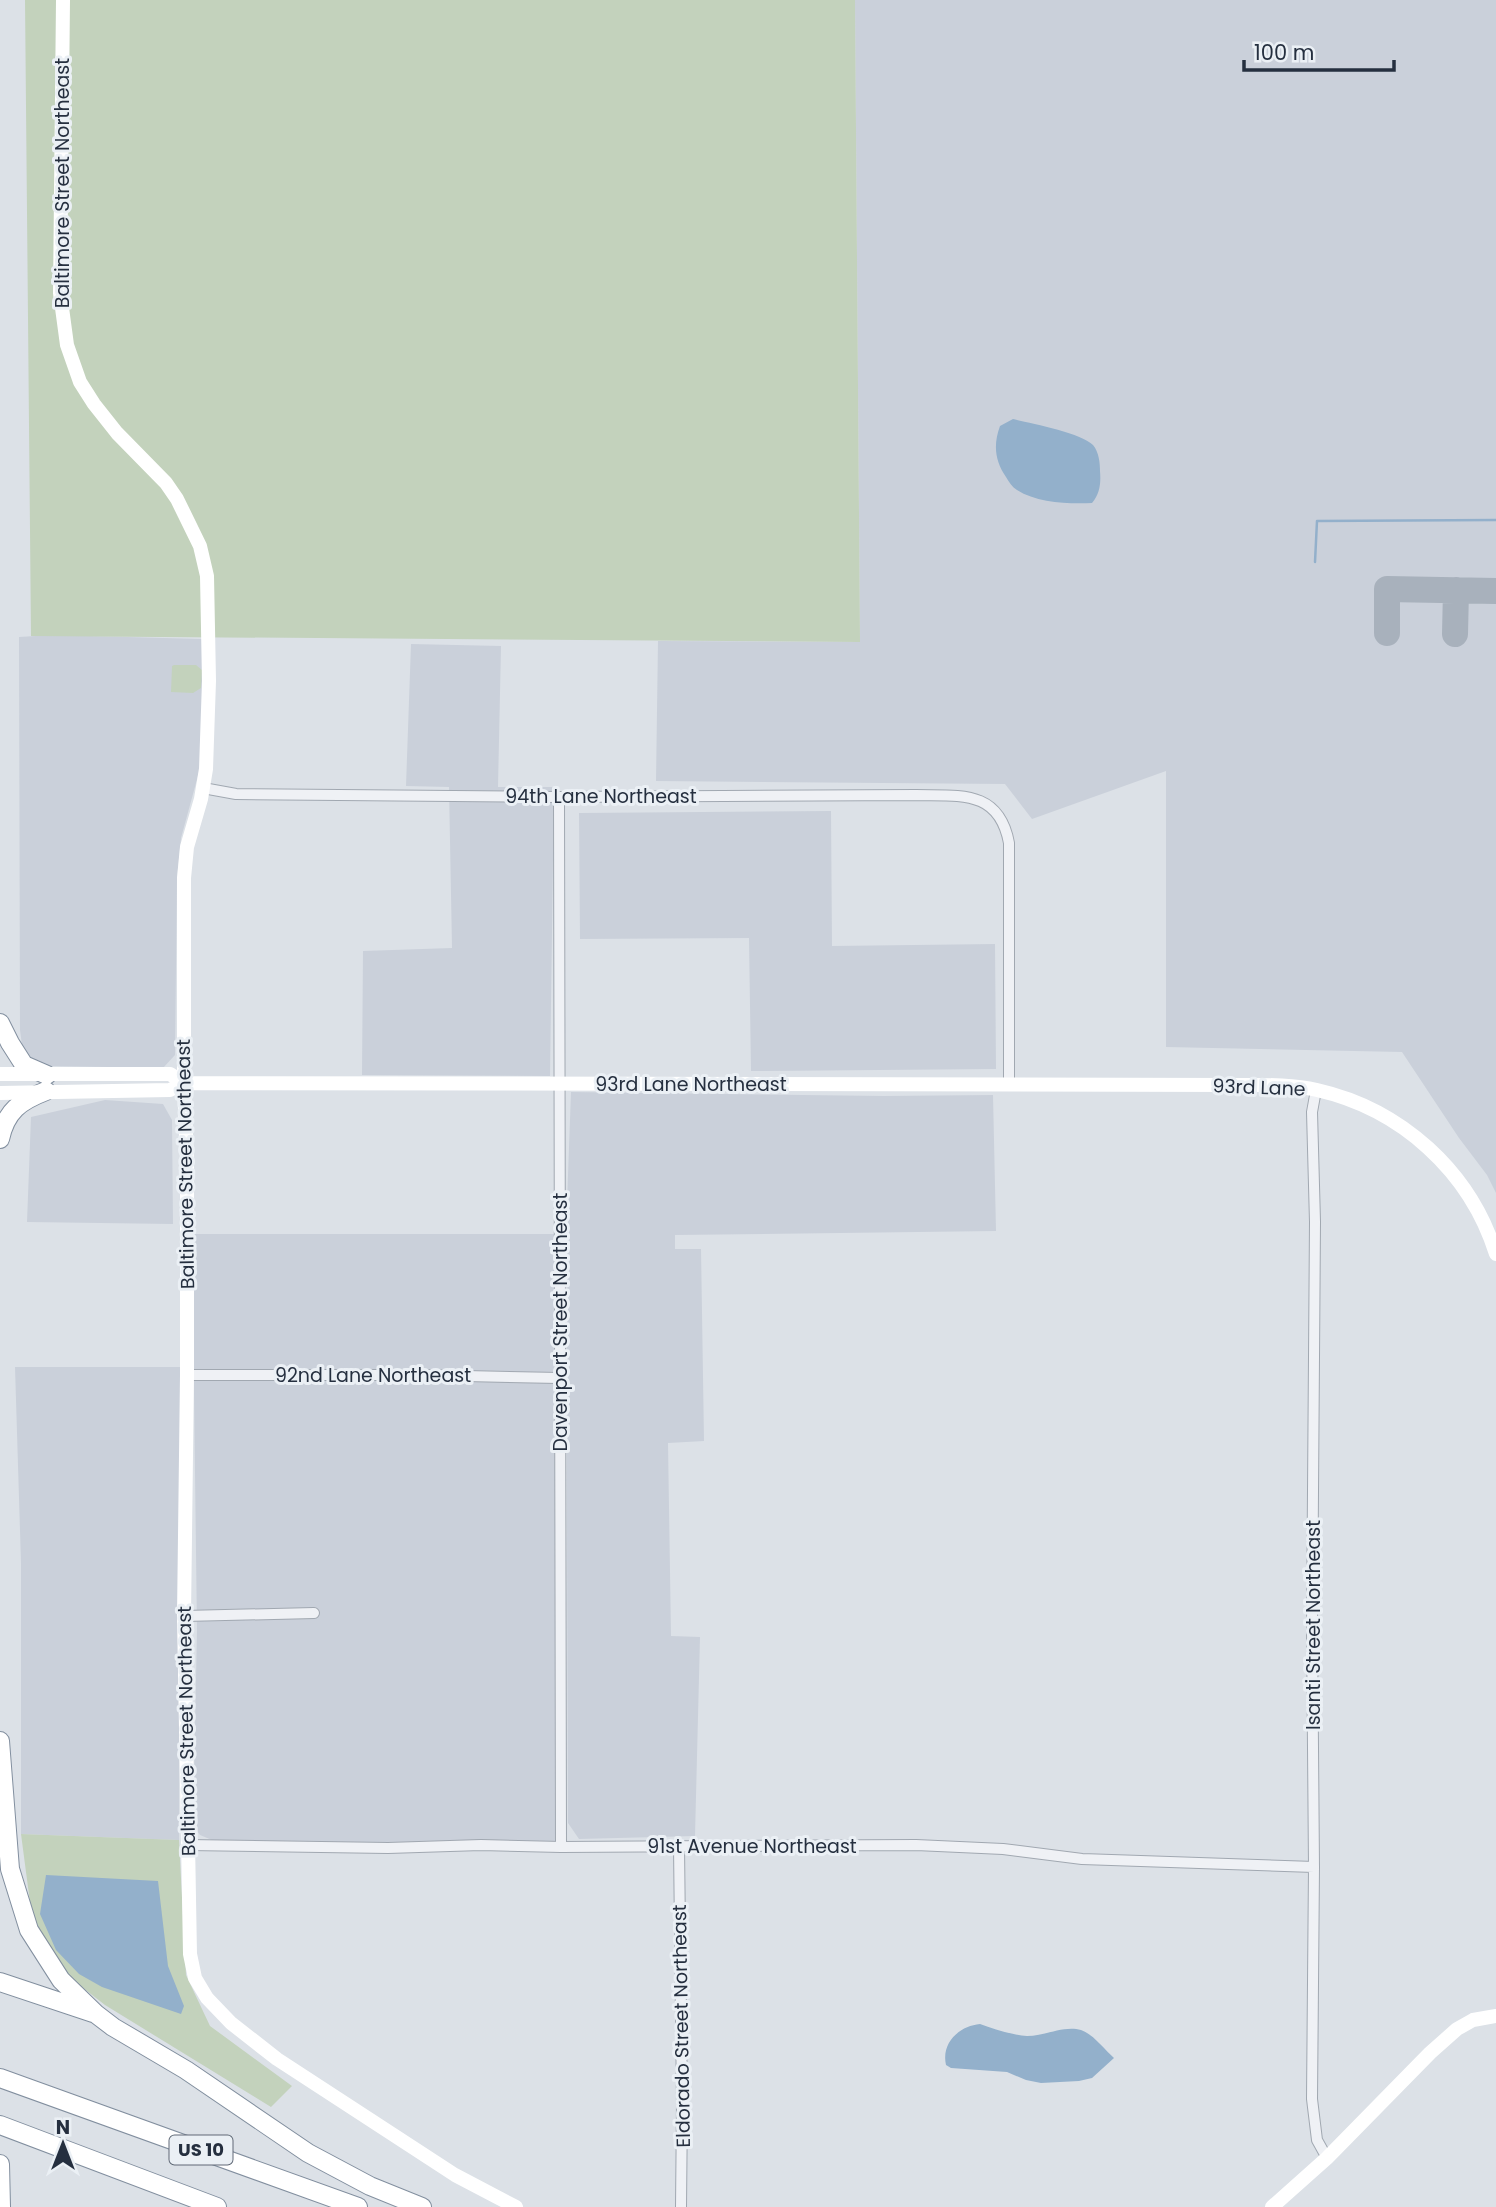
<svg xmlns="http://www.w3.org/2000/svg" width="1496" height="2207" font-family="Poppins,sans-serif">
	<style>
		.built { fill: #cad0da }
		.green { fill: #c3d2bc }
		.water { fill: #93b0cb }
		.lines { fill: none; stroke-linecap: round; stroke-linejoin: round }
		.stream { stroke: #93b0cb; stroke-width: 2.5 }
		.taxiway { stroke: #a8b1bc; stroke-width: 26 }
		.street-casing { stroke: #a1a8b1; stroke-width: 12 }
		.highway-casing { stroke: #828f9f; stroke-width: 20 }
		.street { stroke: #eff1f5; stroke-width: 10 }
		.secondary { stroke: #fff; stroke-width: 14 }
		.highway { stroke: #fff; stroke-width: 18 }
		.labels { text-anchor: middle; stroke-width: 6; stroke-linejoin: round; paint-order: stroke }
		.shield { fill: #ebf0f5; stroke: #606976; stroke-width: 2 }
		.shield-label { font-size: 18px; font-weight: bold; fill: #252f3f }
		.street-label { font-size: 19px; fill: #252f3f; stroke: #ebf0f5 }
	</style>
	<rect width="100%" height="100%" fill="#dce1e7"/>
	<!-- built -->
	<path class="built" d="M855 0H1496V1193L1487 1175 1459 1138 1402 1052 1166 1047V771L1032 819 1005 784 656 781 658 641 860 642Z
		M52 635 202 639V761L181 838 177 879 175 1055 163 1068 51 1066 36 1062 23 1053 20 1030 19 637Z
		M411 644 501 646 498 787H554L550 1076 362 1075 363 951 452 948 449 787 406 786Z
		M831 811 832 946 995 944 996 1069 751 1071 749 938 580 939 579 813Z
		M571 1092 884 1096 993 1095 996 1231 675 1235V1249H701L704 1441 668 1443 671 1636 700 1637 695 1836 579 1839 568 1823 566 1231Z
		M105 1100 163 1104 172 1120 173 1224 27 1222 31 1117Z
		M192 1234H554L560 1581 561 1847 212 1840 200 1835 193 1826 197 1630Z
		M15 1367H187L179 1658V1840L21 1834V1563Z"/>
	<!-- green -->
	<path class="green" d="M25 0H855L860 642 31 636Z
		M174 665H196L202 670 201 688 193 693 171 692 172 666Z
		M21 1834 179 1840 186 1975 210 2026 292 2086 271 2107 105 2005 69 1977 45 1942 31 1910Z"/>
	<!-- water -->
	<path class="water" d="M1013 419C1030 423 1082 433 1093 445 1099 452 1100 463 1100 471 1101 483 1100 494 1092 503 1069 504 1037 503 1017 490 1012 487 1009 482 1006 477 995 461 993 445 1000 426Z
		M46 1875 158 1881 168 1966 184 2006 181 2014 102 1987 79 1974 56 1950 40 1914Z
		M980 2024C994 2029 1012 2035 1027 2036 1045 2036 1064 2025 1081 2030 1093 2034 1104 2049 1114 2058L1092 2078 1079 2081 1041 2083 1026 2080 1007 2072 951 2068 946 2065C941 2043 959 2026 980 2024Z"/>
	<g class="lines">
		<!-- stream -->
		<path class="stream" d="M1315 562 1317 521 1496 520"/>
		<!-- taxiway -->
		<path class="taxiway" d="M1387 633V589L1496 591
			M1455 634 1456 590"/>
		<defs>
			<path id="street" d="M203 788 236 794 559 797 916 795C959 796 999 789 1009 843V1084
				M559 797 561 1847
				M1316 1090 1312 1112 1315 1222 1312 1628 1314 1867 1312 2099 1317 2140 1327 2158
				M187 1375H421L559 1378
				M184 1616 314 1613
				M188 1845 388 1848 481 1845 561 1847 916 1845 1003 1849 1082 1859 1314 1867
				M679 1846 682 2104 681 2207"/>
			<path id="highway" d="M0 1023 10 1043 24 1065 47 1075
				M0 1139C6 1111 20 1101 46 1091
				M0 1741 10 1869 29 1930 61 1980 96 2014 113 2027 186 2070 308 2153 370 2186 422 2207
				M0 1982 93 2013
				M0 2078 358 2207
				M0 2125 217 2207
				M0 2164 1 2207"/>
		</defs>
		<!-- street casing -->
		<use href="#street" class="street-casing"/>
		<!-- highway casing -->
		<use href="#highway" class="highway-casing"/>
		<!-- street -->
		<use href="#street" class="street"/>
		<!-- secondary -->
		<path class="secondary" d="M63 0 60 293 67 345 80 382 94 404 117 433 166 483 177 499 200 546 207 576 209 681 206 769 201 799 187 847 184 878V1083L187 1161V1375L184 1616 190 1954 195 1978 207 1998 231 2023 277 2059 455 2175 516 2207
			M0 1074H170L184 1083
			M0 1093 170 1090 184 1083 1236 1085C1263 1085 1291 1084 1317 1090 1401 1109 1470 1171 1496 1254
			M1272 2207 1327 2158 1430 2053 1457 2029 1473 2020 1496 2016"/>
		<!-- highway -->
		<use href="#highway" class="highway"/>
	</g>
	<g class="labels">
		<!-- shield labels -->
		<rect class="shield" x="169.5" y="2135.5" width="63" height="29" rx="5"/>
		<g class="shield-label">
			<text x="201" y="2156">US 10</text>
		</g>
		<!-- street labels -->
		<g class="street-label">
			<text transform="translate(62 183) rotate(-90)" y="7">Baltimore Street Northeast</text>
			<text x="601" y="803">94th Lane Northeast</text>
			<text x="691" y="1091">93rd Lane Northeast</text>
			<text transform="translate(1259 1087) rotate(2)" y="7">93rd Lane</text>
			<text transform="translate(185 1164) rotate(-91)" y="7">Baltimore Street Northeast</text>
			<text transform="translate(560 1322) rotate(-90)" y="7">Davenport Street Northeast</text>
			<text x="373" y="1382">92nd Lane Northeast</text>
			<text transform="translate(1313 1625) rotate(-90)" y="7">Isanti Street Northeast</text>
			<text transform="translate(186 1731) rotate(-91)" y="7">Baltimore Street Northeast</text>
			<text x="752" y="1853">91st Avenue Northeast</text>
			<text transform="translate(681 2026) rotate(-91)" y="7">Eldorado Street Northeast</text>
		</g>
	</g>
	<!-- north arrow -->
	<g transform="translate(63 2144)" stroke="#ebf0f5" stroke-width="5" paint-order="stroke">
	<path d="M0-5L12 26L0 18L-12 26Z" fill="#252f3f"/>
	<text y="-10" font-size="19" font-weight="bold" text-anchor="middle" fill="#252f3f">N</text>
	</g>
	<!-- scale -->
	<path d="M1244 60v10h150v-10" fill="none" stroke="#252f3f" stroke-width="3.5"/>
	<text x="1254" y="60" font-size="21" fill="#252f3f" stroke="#ebf0f5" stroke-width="5" paint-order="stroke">100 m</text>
</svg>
